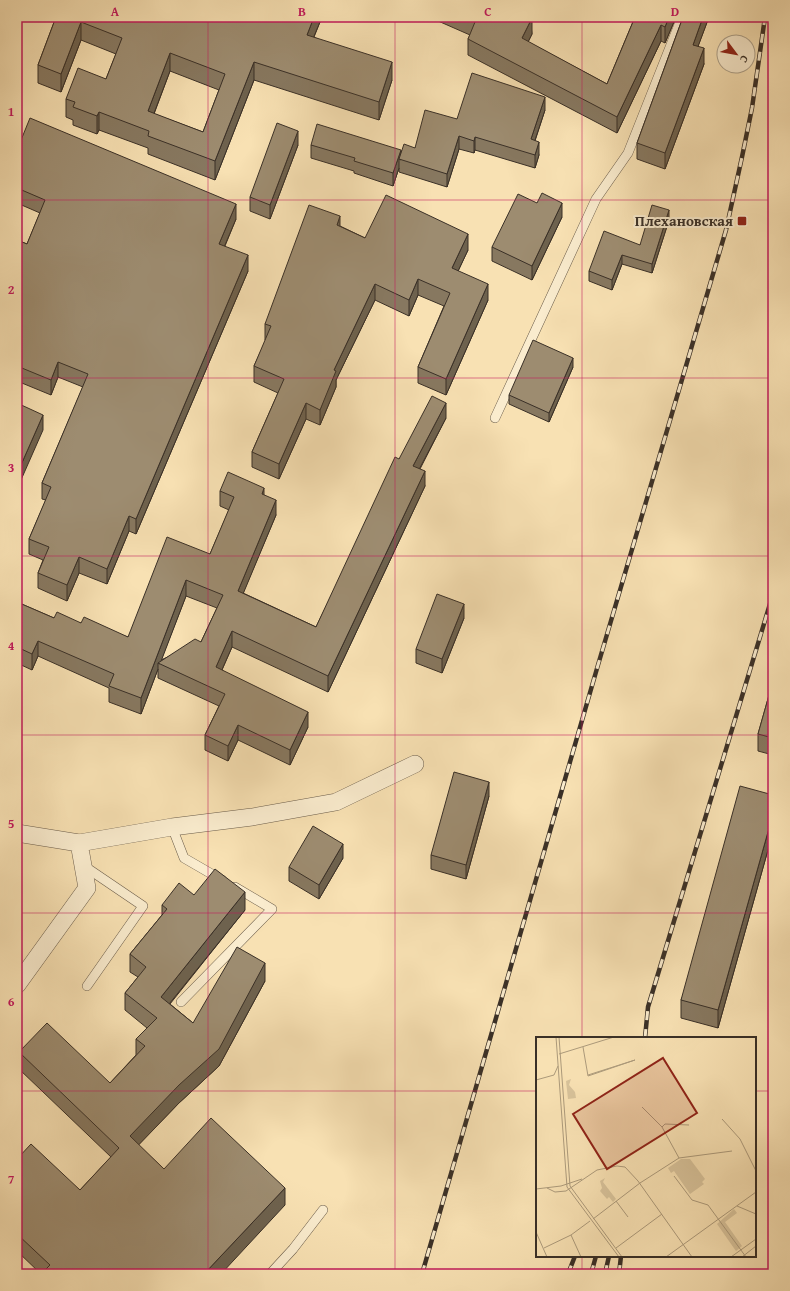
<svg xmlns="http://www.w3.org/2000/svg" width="790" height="1291" font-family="'Gentium Book Plus',serif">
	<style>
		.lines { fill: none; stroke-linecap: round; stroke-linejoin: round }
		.service-casing { stroke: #6a5c4a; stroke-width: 10 }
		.minor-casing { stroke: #6a5c4a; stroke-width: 18 }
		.service { stroke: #faecce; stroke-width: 9 }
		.minor { stroke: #faecce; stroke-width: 17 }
		.rail-casing { stroke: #3a3027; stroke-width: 4.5 }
		.rail { stroke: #faecce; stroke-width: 3; stroke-dasharray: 9; stroke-linecap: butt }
		.wall { fill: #877860; stroke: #3a3027; fill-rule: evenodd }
		.shaded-wall { fill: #6e624e; stroke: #3a3027 }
		.building { fill: #9d8c70; stroke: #3a3027; fill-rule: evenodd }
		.grid { fill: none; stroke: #c2185b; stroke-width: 1; stroke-opacity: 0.55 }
		.poi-dot { fill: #8f2418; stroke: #faecce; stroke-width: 1.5 }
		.labels { text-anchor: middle; stroke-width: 4; stroke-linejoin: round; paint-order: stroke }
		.poi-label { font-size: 15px; font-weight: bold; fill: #3a3027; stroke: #faecce; text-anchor: end }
		.inset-road { fill: none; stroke: #ac9a7b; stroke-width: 1 }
		.view { fill: #8f2418; fill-opacity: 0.15; stroke: #8f2418; stroke-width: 2 }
		.inset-edge { fill: none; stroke: #3a3027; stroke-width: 2 }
		.neatline { fill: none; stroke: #c2185b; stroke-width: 1.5 }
		.grid-label { font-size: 13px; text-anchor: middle; font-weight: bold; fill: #c2185b }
	</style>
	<rect width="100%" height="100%" fill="#f8e1b3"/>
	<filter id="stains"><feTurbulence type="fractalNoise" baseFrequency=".005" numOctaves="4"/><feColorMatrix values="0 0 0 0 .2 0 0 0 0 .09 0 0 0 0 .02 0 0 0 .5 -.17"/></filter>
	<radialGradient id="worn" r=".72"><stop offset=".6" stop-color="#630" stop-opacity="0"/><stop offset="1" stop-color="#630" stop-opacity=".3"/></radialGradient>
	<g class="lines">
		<defs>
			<path id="service" d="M495 418 596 199 628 153 682 17
				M172 827 184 858 222 880
				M84 866 143 906 87 986
				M181 1002 272 909 235 887
				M270 1274 293 1249 323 1210"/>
			<path id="minor" d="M17 833 79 843 172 827 252 817 336 802 415 764
				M17 985 87 888 79 843"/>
		</defs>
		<!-- service casing -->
		<use href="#service" class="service-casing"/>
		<!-- minor casing -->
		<use href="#minor" class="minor-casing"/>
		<!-- service -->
		<use href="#service" class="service"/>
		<!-- minor -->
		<use href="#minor" class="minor"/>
		<defs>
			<path id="rail" d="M645 1038 648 1007 773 594
				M422 1274 598 665 726 230 742 157 752 108 765 17
				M568 1274 575 1256
				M591 1274 596 1256
				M605 1274 609 1256
				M619 1274 621 1256"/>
		</defs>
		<!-- rail casing -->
		<use href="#rail" class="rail-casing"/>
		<!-- rail -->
		<use href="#rail" class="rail"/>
	</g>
	<!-- wall -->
	<path class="wall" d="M56 17H322L314 37 392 80 379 120 254 80 215 180 148 154V148L99 130 97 134 73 125V120L66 117V99L106 79 116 54 81 40 61 92 38 83V65ZM170 71 219 90 203 132 154 114Z
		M429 17H530L532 34 528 42 607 84 635 17H676L665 43 661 41 617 133 468 55V39L470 35Z
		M683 17H709L698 46 704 64 665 169 637 159V143Z
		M545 110 535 141 539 155 535 168 475 150 474 153 459 149 447 187 399 172V168L393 186 354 173V171L311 158V145L401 153 415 148 457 119Z
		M298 145 270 219 250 211V197Z
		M17 150 236 219 225 246 248 271 136 534 129 531 107 584 79 573 67 601 38 588V573L43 560 29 554V539L46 500 42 499V483L83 387 58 377 51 395 17 381V240L27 244 40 213 17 203Z
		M562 217 532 280 492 261V247Z
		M669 220 652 273 622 264 612 290 589 281V271L640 245Z
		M340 226 365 238 468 250 458 271 488 300 446 395 418 383V367L444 306 418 295 409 316 375 300 336 380V387L320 425 306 419 279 479 252 467V452L278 393 254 382V366L266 340H265V324Z
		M573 367 549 422 509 404V395Z
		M446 418 420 469 425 486 328 692 232 647 222 670 308 727 290 765 238 740 228 761 205 750V735L219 706 158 678V669L141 714 109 702V688L38 656 32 670 17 663V602L54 618 81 623 128 637 210 554 229 510 220 506V491L264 495 276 515 243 593 316 627 399 459ZM186 596 217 608 201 642 161 660Z
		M464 618 442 673 416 663V649Z
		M773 681V755L758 751V734Z
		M773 795V832L718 1028 681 1018V1000Z
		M489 796 466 879 431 869V855Z
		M343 858 319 899 289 881V867Z
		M194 895 245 910 170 1004 193 1023 265 981 219 1066 179 1103 138 1145 164 1169 285 1205 41 1274 17 1251V1159L80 1190 111 1157 19 1069V1052L110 1083 136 1055V1039L147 1028 125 1010V993L138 977 130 972V954L162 915V905Z"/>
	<!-- shaded-wall -->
	<path class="shaded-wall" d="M314 17H322L307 53V35Z
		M669 17H676L665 43V27Z
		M703 17H709L693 60V45Z
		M532 18V34L522 54V38Z
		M81 22V40L61 92V74Z
		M661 25V41L617 133V117Z
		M704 48V64L665 169V153Z
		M170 53V71L148 129V111Z
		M254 62V80L215 180V161Z
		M392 62V80L379 120V102Z
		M21 83V88L17 97V92Z
		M545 97V110L531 152V139Z
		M99 112V130L97 134V116Z
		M298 131V145L270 219V205Z
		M459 136V149L447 187V174Z
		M475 137V150L474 153V141Z
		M539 142V155L535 168V155Z
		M401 150V160L399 159V168L393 186V173Z
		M562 203V217L532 280V266Z
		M236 204V219L219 259V244Z
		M669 210V220L652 273V264Z
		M340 216V232L337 225Z
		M468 234V250L452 284V268Z
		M248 255V271L136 534V519Z
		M622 255V264L612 290V280Z
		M418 279V295L409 316V300Z
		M375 284V300L336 380V387L320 425V410L334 370Z
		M488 284V300L446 395V379Z
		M573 358V367L549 422V413Z
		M58 362V377L51 395V380Z
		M306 403V419L279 479V464Z
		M446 403V418L413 481V466Z
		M43 415V430L17 489V474Z
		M425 471V486L328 692V676Z
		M264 488V503L262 494Z
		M276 500V515L238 606V591Z
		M129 516V531L107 584V569Z
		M79 557V573L67 601V585Z
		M186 580V596L160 664 158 663V669L141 714V698Z
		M464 604V618L442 673V659Z
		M232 631V647L216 683V667Z
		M38 641V656L32 670V654Z
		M308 712V727L290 765V750Z
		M238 725V740L228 761V746Z
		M489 782V796L466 879V865Z
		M773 814V832L718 1028V1010Z
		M343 844V858L319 899V885Z
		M245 892V910L161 1014V997Z
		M265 963V981L219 1066 179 1103 130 1154V1136Z
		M21 1098V1108L17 1113V1103Z
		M285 1188V1205L221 1274H204Z"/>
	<!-- building -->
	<path class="building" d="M56 17H314L307 35 392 62 379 102 254 62 215 161 148 136 149 131 99 112 97 116 73 107 75 102 66 99 78 68 106 79 122 38 81 22 61 74 38 65ZM170 53 225 74 203 132 148 111Z
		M464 17H530L532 18 522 38 607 84 635 17H669L665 27 661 25 617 117 468 39 475 22Z
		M683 17H703L693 45 704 48 665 153 637 143Z
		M472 73 545 97 531 139 539 142 535 155 475 137 474 141 459 136 447 174 399 159 404 144 415 148 425 110 457 119Z
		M17 81 21 83 17 92Z
		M30 118 236 204 219 244 248 255 136 519 129 516 107 569 79 557 67 585 38 573 49 547 29 539 51 487 42 483 88 374 58 362 51 380 17 366V240L27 244 45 200 17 188V150Z
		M277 123 298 131 270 205 250 197Z
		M317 124 401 150 393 173 354 161 355 158 311 145Z
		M542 193 562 203 532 266 492 247 518 194 537 203Z
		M386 195 468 234 452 268 488 284 446 379 418 367 450 293 418 279 409 300 375 284 334 370 336 371 320 410 306 403 279 464 252 452 284 379 254 366 271 326 265 324 309 205 340 216 337 225 365 238Z
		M652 205 669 210 652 264 622 255 612 280 589 271 604 231 640 245Z
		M533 340 573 358 549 413 509 395Z
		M432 396 446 403 413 466 425 471 328 676 232 631 216 667 308 712 290 750 238 725 228 746 205 735 225 694 158 663 195 639 201 642 223 595 186 580 141 698 109 686 114 674 38 641 32 654 17 647V602L54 618 57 612 81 623 84 617 128 637 167 537 210 554 234 497 220 491 228 472 264 488 262 494 276 500 238 591 316 627 395 457 399 459Z
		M17 403 43 415 17 474Z
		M437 594 464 604 442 659 416 649Z
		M773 681V738L758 734Z
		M454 772 489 782 466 865 431 855Z
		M740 786 773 795V814L718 1010 681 1000Z
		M313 826 343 844 319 885 289 867Z
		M215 869 245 892 161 997 193 1023 237 947 265 963 219 1049 179 1085 130 1136 164 1169 211 1118 285 1188 204 1274H41L50 1265 17 1234V1159L31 1144 80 1190 119 1148 19 1052 47 1023 110 1083 145 1046 136 1039 157 1018 125 993 146 967 130 954 167 909 162 905 179 883 194 895Z
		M17 1094 21 1098 17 1103Z"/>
	<!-- grid -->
	<path class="grid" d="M208 17V1274M395 17V1274M582 17V1038M17 200H773M17 378H773M17 556H773M17 735H773M17 913H773M17 1091H537M755 1091H773M582 1256V1274"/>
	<!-- markers -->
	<rect class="poi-dot" x="737" y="216" width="10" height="10" rx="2"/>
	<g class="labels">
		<!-- poi labels -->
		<g class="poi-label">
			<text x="733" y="226">Плехановская</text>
		</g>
	</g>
	<!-- overview -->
	<g transform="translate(536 1037)">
		<rect width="220" height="220" fill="#f8e1b3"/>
		<path d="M35 42 33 48 39 55 40 61 32 62 30 44ZM145 122H154L169 142 166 145 168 147 154 157 138 134 135 136 132 131ZM69 141 67 145 80 162 77 165 73 160 71 162 64 154 66 151 64 144ZM198 172 201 176 189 185 206 209 200 214 181 187Z" fill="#d8c39b"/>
		<path class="inset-road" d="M20 0 31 150 83 220M23 0 34 149 86 220M47 10 52 39 99 23 52 38M23 17 78 0M0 43 18 38 22 29M106 70 126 90 143 121M186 82 204 102 220 134M126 90 129 87 153 88M138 139 156 163 172 168 210 220M11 151 19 155 30 154 61 133 81 129 89 130 102 144 156 220M0 152 25 149 46 142M80 164 92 180M201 169 220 177M57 182 104 146 143 121 196 114M0 195 11 220M35 198 45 220M8 211 35 198 54 184M80 211 126 177M130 220 220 155M195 220 220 202M206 220 220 209"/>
		<path class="view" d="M127 21 161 76 71 132 37 77Z"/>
		<rect width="220" height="220" class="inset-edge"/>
	</g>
	<!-- margin -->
	<rect width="790" height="1291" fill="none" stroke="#f8e1b3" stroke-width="44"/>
	<!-- north arrow -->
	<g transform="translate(736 54) rotate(122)"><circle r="19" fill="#faecce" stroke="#ada18b"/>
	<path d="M0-3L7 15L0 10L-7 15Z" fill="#8f2418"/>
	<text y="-6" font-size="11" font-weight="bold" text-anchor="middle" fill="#3a3027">С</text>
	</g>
	<rect x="22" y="22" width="746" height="1247" class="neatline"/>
	<g class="grid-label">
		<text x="115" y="16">A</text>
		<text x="302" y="16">B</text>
		<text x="488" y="16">C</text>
		<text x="675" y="16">D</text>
		<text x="11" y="116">1</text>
		<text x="11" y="294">2</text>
		<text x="11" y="472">3</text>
		<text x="11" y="650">4</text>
		<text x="11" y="828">5</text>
		<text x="11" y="1006">6</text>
		<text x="11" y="1184">7</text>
	</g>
	<rect width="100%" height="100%" filter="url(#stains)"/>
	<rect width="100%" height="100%" fill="url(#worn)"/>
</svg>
